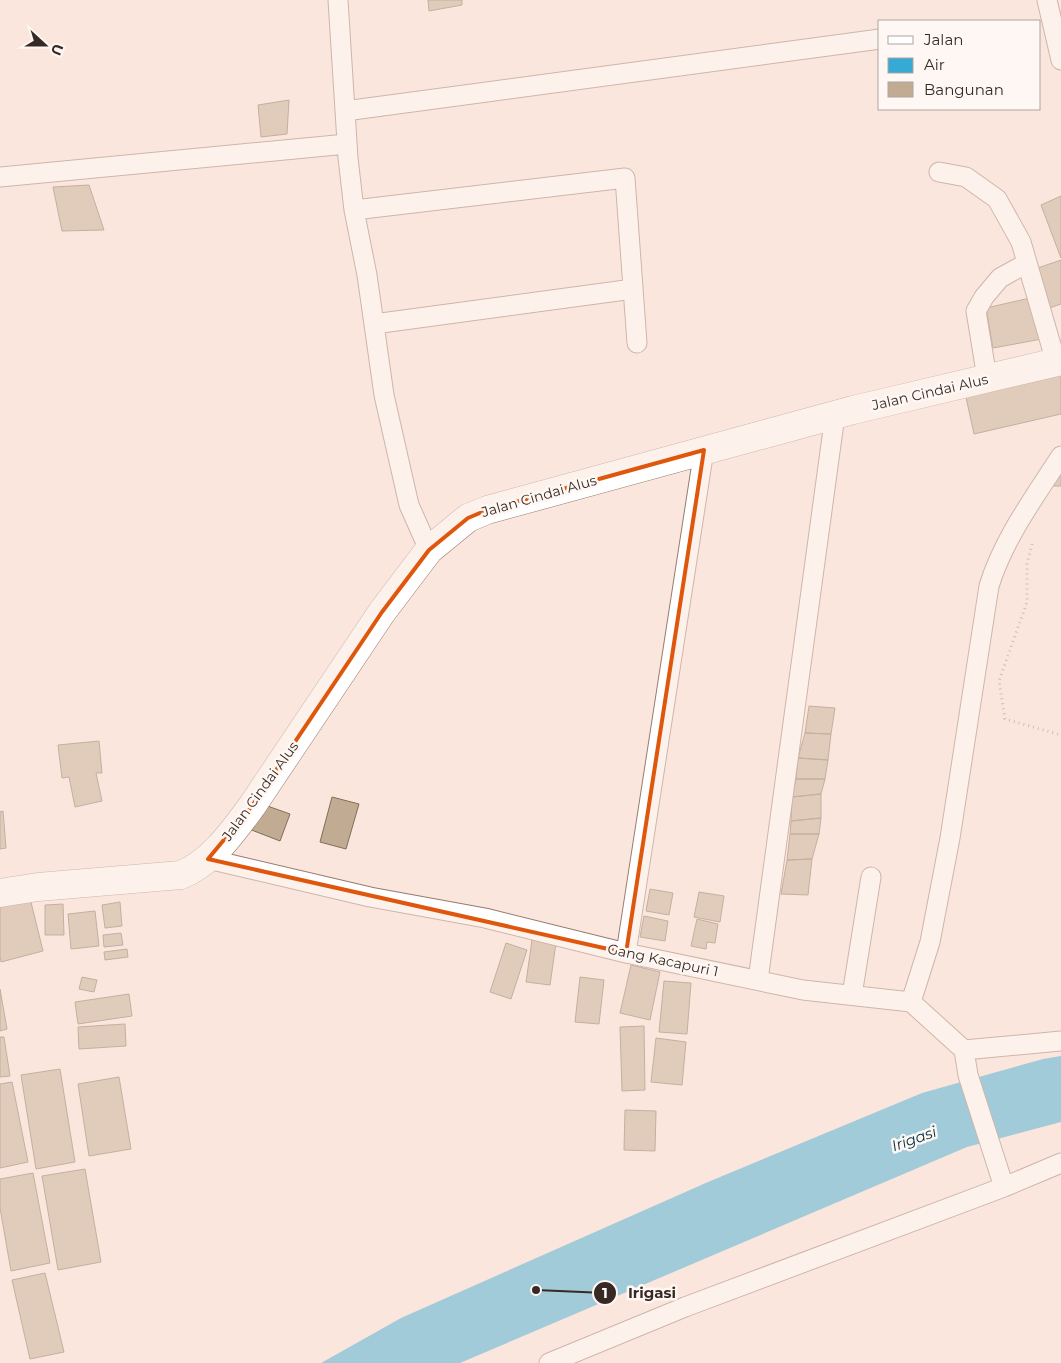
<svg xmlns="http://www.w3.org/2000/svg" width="1061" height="1363" font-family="Montserrat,sans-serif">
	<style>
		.water { fill: #36aad5 }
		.building { fill: #c1ac93; stroke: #816e56 }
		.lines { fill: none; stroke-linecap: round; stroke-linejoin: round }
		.street-casing { stroke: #987b6c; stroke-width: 21 }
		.secondary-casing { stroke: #987b6c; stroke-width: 29 }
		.path { stroke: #9e8d85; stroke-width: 3; stroke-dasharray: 1 4; stroke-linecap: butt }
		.street { stroke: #fff; stroke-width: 19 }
		.secondary { stroke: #fff; stroke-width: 28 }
		.marked { fill: none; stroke: #df570d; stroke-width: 4; stroke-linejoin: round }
		.labels { text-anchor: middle; stroke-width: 5; stroke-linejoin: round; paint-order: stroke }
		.street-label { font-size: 14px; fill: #372a24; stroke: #fef7f3 }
		.water-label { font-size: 15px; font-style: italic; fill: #003244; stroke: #fef7f3 }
		.leader { fill: none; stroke: #372a24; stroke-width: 2 }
		.callout-dot { fill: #372a24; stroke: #fef7f3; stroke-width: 2 }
		.mark-label { font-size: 15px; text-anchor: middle; font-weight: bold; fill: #fff }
		.callout-label { font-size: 15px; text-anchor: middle; font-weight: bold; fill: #372a24; stroke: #fef7f3; stroke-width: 5; stroke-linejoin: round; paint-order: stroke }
	</style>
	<rect width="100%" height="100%" fill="#fbe6dd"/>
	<!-- water -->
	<path class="water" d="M1061 1056V1122L967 1147 460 1363H321L401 1318 708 1182 922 1093 1043 1059Z"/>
	<!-- building -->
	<path class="building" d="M428 0H462V5L429 11Z
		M289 100 287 134 261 137 258 105Z
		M89 185 104 230 62 231 53 187Z
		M1061 196V258L1041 205Z
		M1061 260V304L1044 310 1032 270Z
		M1030 298 1042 339 993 348 986 308Z
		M1061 370V414L974 434 964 388Z
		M1061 473V486H1054L1056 474Z
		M809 706 835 708 831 734 805 733Z
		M805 733 831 734 828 760 798 758Z
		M99 741 102 773H96L102 801 75 807 69 777 62 778 58 745Z
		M798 758 828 760 825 779H796Z
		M796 779H825L821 794 792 797Z
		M821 794V818L791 821 792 797Z
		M332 797 359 804 346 849 320 842Z
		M259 803 290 814 280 841 249 829Z
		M3 811 6 848 0 849V812Z
		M821 818 819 834H790L791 821Z
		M790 834H819L812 859 787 860Z
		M812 859 808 895 781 894 787 860Z
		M650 889 673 893 669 915 646 911Z
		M699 892 724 896 720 922 694 917Z
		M29 894 43 951 1 962 0 956V902Z
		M120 902 122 926 105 928 102 905Z
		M63 904 64 935H45V905Z
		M95 911 99 946 71 949 68 914Z
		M644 916 668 921 665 941 640 937Z
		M697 919 718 924 715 943 707 942 706 949 691 946Z
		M121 933 123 945 104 947 103 935Z
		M532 940 556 943 550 985 526 982Z
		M506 943 527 950 511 999 490 992Z
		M127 949 128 957 105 960 104 952Z
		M631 965 660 972 650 1020 620 1013Z
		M82 977 97 980 94 992 79 989Z
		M580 977 604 980 599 1024 575 1022Z
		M664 981 691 983 687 1034 659 1032Z
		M0 989 7 1029 0 1031Z
		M129 994 132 1016 78 1024 75 1002Z
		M125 1024 126 1046 79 1049 78 1027Z
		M644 1026 645 1090 622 1091 620 1027Z
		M0 1037H4L10 1076 0 1077Z
		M656 1038 686 1042 682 1085 651 1082Z
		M60 1069 75 1162 36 1169 21 1075Z
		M119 1077 131 1149 89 1156 78 1084Z
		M12 1082 28 1162 0 1168V1084Z
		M625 1110 656 1111 655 1151 624 1150Z
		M85 1169 101 1262 58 1270 42 1176Z
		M33 1173 50 1263 11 1271 0 1208V1179Z
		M45 1273 64 1352 30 1359 12 1280Z"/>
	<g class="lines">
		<defs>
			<path id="street" d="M338 0 348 158 354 210 367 275 384 395 409 505 429 550
				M1047 0 1061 60
				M345 111 880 39
				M939 172 966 177 997 199 1021 242 1056 362
				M0 177 347 144
				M354 210 625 178 637 343
				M374 324 633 289
				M987 378 976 311 984 297 1000 278 1027 263
				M208 859 370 897 485 918 626 953 803 990 911 1002 964 1050 968 1075 1004 1187
				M626 953 704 450
				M758 980 835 415
				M852 995 871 877
				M911 1002 930 942 950 838 989 586C1004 538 1034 498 1061 456
				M964 1050 1061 1041
				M549 1363 685 1307 1004 1187 1061 1163"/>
			<path id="secondary" d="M0 893 38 887 181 875C212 862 232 833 252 806L382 612 429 550 468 518 487 510 853 410 1061 361"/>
		</defs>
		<!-- street casing -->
		<use href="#street" class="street-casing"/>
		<!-- secondary casing -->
		<use href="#secondary" class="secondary-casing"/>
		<!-- path -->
		<path class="path" d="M1032 544 1027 564V602L999 681 1005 719 1061 735"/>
		<!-- street -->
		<use href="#street" class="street"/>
		<!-- secondary -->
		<use href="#secondary" class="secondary"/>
	</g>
	<!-- marked area -->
	<path d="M0 0H1061V1363H0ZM704 450 626 953 208 859 252 806 382 612 429 550 468 518 487 510Z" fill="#fbe6dd" fill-opacity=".55" fill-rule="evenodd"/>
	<path class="marked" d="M704 450 626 953 208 859 252 806 382 612 429 550 468 518 487 510Z"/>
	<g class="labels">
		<!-- street labels -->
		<g class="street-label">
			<text transform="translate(930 392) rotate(-13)" y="5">Jalan Cindai Alus</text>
			<text transform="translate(539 496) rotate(-16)" y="5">Jalan Cindai Alus</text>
			<text transform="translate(260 791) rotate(-54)" y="5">Jalan Cindai Alus</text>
			<text transform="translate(663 960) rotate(12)" y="5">Gang Kacapuri 1</text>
		</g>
		<!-- water labels -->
		<g class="water-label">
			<text transform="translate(914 1139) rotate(-20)" y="5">Irigasi</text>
		</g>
	</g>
	<!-- callouts -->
	<path class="leader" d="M536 1290L605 1293"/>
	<g class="callout-dot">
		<circle cx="536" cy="1290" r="5"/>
		<circle cx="605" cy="1293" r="12"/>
	</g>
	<g class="mark-label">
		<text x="605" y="1298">1</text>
	</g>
	<g class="callout-label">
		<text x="652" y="1298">Irigasi</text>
	</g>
	<!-- legend -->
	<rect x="878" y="20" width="162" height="90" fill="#fef7f3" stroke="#aea5a0"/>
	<rect x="888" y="36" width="25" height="8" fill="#ffffff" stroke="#aea5a0"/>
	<text x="924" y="45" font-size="15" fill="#372a24">Jalan</text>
	<rect x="888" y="58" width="25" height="15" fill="#36aad5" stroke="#aea5a0"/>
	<text x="924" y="70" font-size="15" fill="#372a24">Air</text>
	<rect x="888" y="82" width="25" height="15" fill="#c1ac93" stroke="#aea5a0"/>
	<text x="924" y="95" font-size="15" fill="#372a24">Bangunan</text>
	<!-- north arrow -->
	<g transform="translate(45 45) rotate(111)" stroke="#fef7f3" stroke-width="4" paint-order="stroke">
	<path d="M0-4L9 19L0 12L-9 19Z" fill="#372a24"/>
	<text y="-8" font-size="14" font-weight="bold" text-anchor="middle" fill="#372a24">U</text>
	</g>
</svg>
